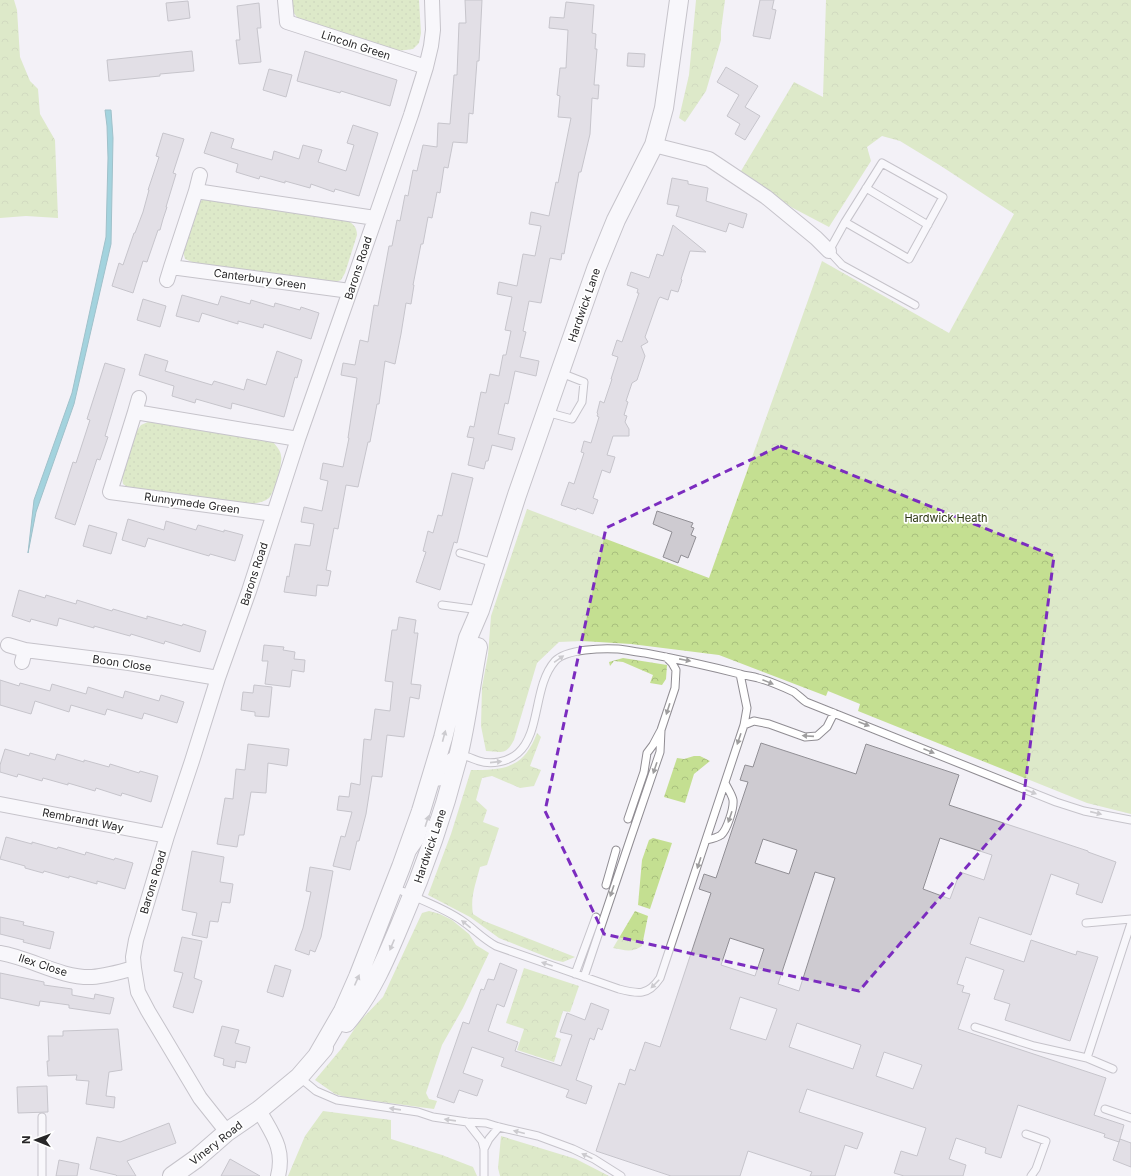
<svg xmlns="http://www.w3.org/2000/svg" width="1131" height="1176" font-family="Inter,sans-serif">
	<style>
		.grass { fill: url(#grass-dots) }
		.forest { fill: url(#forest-crowns) }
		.water { fill: #44b0bf; stroke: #3b8792 }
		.building { fill: #cecbd1; stroke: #918f95; fill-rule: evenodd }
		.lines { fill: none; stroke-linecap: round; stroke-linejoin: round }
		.service-casing { stroke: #908d93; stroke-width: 9 }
		.minor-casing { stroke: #908d93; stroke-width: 16 }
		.tertiary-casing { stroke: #908d93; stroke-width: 20 }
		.service { stroke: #fff; stroke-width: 7 }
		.minor { stroke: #fff; stroke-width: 14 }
		.tertiary { stroke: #fff; stroke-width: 18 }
		.oneway { fill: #9e9d9e }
		.marked { fill: none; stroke: #7b2cbf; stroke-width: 3; stroke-dasharray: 8 5; stroke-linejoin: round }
		.labels { text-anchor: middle; stroke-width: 3.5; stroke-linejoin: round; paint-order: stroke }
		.street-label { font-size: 11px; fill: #272628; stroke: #fff }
		.park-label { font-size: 11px; fill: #2a350f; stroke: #fff }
	</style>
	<defs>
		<pattern id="grass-dots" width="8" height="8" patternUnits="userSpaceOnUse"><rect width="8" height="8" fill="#c4df91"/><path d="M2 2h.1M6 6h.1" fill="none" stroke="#a8bf7d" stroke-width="1.8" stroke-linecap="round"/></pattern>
		<pattern id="forest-crowns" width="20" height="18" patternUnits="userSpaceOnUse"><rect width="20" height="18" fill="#c4df91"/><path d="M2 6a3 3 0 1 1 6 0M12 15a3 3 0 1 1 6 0" fill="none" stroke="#a8bf7d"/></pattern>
	</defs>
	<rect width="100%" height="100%" fill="#f3f1f7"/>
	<!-- grass -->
	<path class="grass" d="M290 0H419L421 33 419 43 413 49 406 50 395 51 298 19 290 7Z
		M208 199 345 219C352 223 357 226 357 235L345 273 341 280 333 283H322L192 262 185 259 183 251 197 205 202 200Z
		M148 422 273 442C277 447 281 451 281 456 283 463 274 493 269 498 264 502 257 503 251 504L130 489 123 484 122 476 136 432 141 425Z"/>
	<!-- forest -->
	<path class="forest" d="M0 0H14L17 10 20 57 30 81 38 89 40 114 55 140 58 218 26 216 0 218Z
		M696 0H725L721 30V40L706 91 685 122 679 118 689 75Z
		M826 0H1131V814L1087 803 858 711 860 704 828 691 826 696 719 655 631 644 582 641 559 642 537 663 514 740C506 755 502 752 486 751L481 726 482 687 488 655 491 616 527 509 709 578 822 261 949 333 1014 214 941 166 900 141 882 136 867 147 871 161 829 227 791 207 741 171 794 82 823 97Z
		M623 658 667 665 666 679 662 685 650 683 653 675 623 662 614 661 610 666 609 662Z
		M537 733 541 737 530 766 541 770 534 786 520 788 492 776 482 778 476 800 487 810 483 822 499 828 487 865 480 867C476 883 470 897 473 914L484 921 575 957 563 962 554 960 499 938 470 917 428 895 451 834 471 770C505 770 524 768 537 733Z
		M694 756H700L710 761 694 774 685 803 664 797 677 758 684 759Z
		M653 838 672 843 650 909 638 905 642 860 649 840Z
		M429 911 440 914 452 920 469 934 476 945 489 953 463 1008 442 1045 426 1093 429 1099 437 1101 434 1109 345 1097 335 1094 315 1080 341 1049 359 1022 383 997 422 913Z
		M635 911 648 916 642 946C632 953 624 950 613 948Z
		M524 968 579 986 570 1012 563 1011 555 1037 561 1039 554 1062 517 1050 524 1029 506 1023Z
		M323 1111 391 1120V1139L442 1155 473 1167 477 1176H288L305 1136Z
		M501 1136 576 1159 609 1176H500L498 1168Z"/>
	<!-- water -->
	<path class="water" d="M105 110H111L113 138 111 244 74 404 36 512 28 553 34 500 72 393 106 237 108 158 107 126Z"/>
	<!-- building -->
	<path class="building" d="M465 0H482L479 61H477L473 114 469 113 467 143 453 142 448 168 444 167 440 193 437 192 432 218 428 217 423 244H421L413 285H414L411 304 406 303 401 334 395 364 385 361 379 404H377L370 442H368L358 487 346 485 338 529 334 528 326 570 331 571 328 586 317 585 316 596 284 592 287 576 289 577 295 544 310 546 314 524 301 522 304 507 322 511 328 481 320 479 323 463 343 467 349 438H348L357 378 341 375 343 363 355 365 360 340 368 342 374 305 378 306 389 246H392L397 220 400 221 405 195 408 196 413 170 417 171 423 145 437 147 438 123 450 124 454 75H457L459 23H466Z
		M760 0H774L772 9 776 10 770 39 753 36Z
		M188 1 190 18 168 21 166 3Z
		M566 2 594 5 592 33 596 34 595 49H597L594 85H599L598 99 592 98 590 134 581 172H579L564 254 562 253 561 260 550 258 541 303 529 301 523 331 526 332 520 357 539 361 536 376 515 371 508 404 505 403 498 434 515 438 512 450 492 445 488 461H486L484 469 468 465 474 438 467 437 470 426 474 427 481 392 486 393 490 374 499 376 503 355H506L511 331 505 330 512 297 497 294 499 282 517 286 523 254 535 256 541 226 529 224 531 212 549 216 556 182 558 183 571 118 558 117 560 96 557 95 560 68H566L568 30 549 28 550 17 564 18Z
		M259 3 261 28H257L261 62 239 64 236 40H240L237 6Z
		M192 51 194 71 160 74V76L109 81 107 60Z
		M305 51 397 80 390 106 341 91 340 93 297 81Z
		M628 53 645 54 644 67 627 66Z
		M726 67 758 86 745 107 760 116 745 140 735 134 740 124 727 116 739 95 717 82Z
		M269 69 292 75 286 97 263 90Z
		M353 125 378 133 359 196 335 189 334 192 311 184 310 188 285 181V183L260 176 259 179 236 172 238 164 204 153 211 132 234 139 231 148 272 160 274 151 299 159 303 145 322 150 318 162 346 171 354 145 347 143Z
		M163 133 184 139 173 173 176 174 166 207H167L163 219 160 230H158L147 262 143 261 133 293 112 286 119 263 123 265 134 233H135L143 212 149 190H148L159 157 156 156Z
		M672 178 688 181V184L708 188 706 201 747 214 743 228 729 223 726 232 676 216 679 206 667 204Z
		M673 225 706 252 690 251 681 279 682 280 678 292 671 290 668 300 660 297 658 300 645 337 648 342 641 346 645 356 637 380 632 383 626 401 628 402 624 415 627 416 625 422 629 429V436H613L607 455 615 457 610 473 602 470 593 498 598 500 593 514 577 508 576 510 561 505 569 482 574 484 584 453 581 452 584 441 591 443 599 417 597 416 598 414 597 413 600 401 604 403 612 379H611L618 357 612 355 617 340 622 342 639 293H637L638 289 627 285 631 272 649 278 657 254 663 256Z
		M182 295 218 305 221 296 250 304 251 300 274 307 275 303 300 310 301 307 319 313 311 339 264 324 263 328 238 321V324L202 313 199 322 176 316Z
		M143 299 166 306 160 327 137 320Z
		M277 351 302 360 297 378 295 377 284 417 232 403 231 409 196 399 195 403 172 396 174 386 139 375 145 354 168 361 165 371 212 385 214 381 244 390 247 379 266 385Z
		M105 363 125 369 105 436 108 437 100 460 97 459 75 525 55 518 73 462 76 463 90 420 87 419Z
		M452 473 473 478 457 543 454 542 440 590 416 582 426 552 423 551 428 531 433 533 438 515 442 516Z
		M657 511 693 523 691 527 694 528 691 535 696 537 688 558 681 555 678 563 663 557 672 532 653 524Z
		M128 519 164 530 166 521 196 530 198 525 224 532V530L243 535 235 561 210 554 209 556 148 538 145 547 122 540Z
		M89 525 117 533 111 554 83 546Z
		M19 590 45 598 46 595 76 604 77 600 112 611 113 609 147 619V616L182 626 183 624 206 631 200 652 165 641 164 644 131 634 130 636 94 626V628L59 618 57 626 31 619 30 622 12 616Z
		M399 617 416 620 414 633H418L411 684 421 685 419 699 410 697 404 737 387 735 382 777 372 776 366 814 359 841H357L350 870 333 866 341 836 345 837 352 812 337 810 339 796 349 797 351 783 360 785 364 739 371 740 375 709 390 711 393 682 385 681 392 630H397Z
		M264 645 284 647 283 650 295 652 294 659 305 660 304 672 292 670 290 687 265 684 268 661H262Z
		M0 680 19 686 20 683 50 691 52 684 86 694 88 687 123 698 125 691 159 701 161 695 184 702 177 723 144 713 142 719 107 709 105 715 71 705 69 712 35 701 31 714 0 705Z
		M254 685 272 687 269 717 255 716V712L241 710 243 692 253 693Z
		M761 743 856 774 866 744 959 775 949 805 1088 851V852L1116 862 1102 903 1076 894 1079 884 1051 874 1031 935 979 917 970 944 1024 962 1031 940 1076 955 1077 951 1098 957 1070 1041 1005 1020 1010 1004 994 999 1004 970 966 957 957 984 964 986 962 992 970 994 958 1029 1106 1078 1094 1115 1124 1125 1119 1142 1104 1137 1105 1134 1018 1105 1001 1158 985 1153 986 1148 956 1138 949 1159 966 1165 963 1176H904L894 1173 901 1151 917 1156 926 1128 807 1089 799 1112 863 1133 857 1149 845 1145 835 1176H810L812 1172 748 1151 740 1176H671L596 1151 619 1083 625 1085 630 1069 635 1071 645 1042 660 1047 711 893 699 889 704 874 716 878 748 782 740 780 745 765 753 767ZM940 838 992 855 984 880 960 872 950 899 923 889ZM763 839 797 850 789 874 755 863ZM815 872 835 878 799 991 778 984ZM730 938 764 949 755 976 721 965ZM740 997 777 1009 766 1040 730 1029ZM797 1023 861 1045 853 1069 789 1047ZM884 1052 922 1065 913 1089 876 1076Z
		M248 744 289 749 287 766 268 763 266 793 251 792 244 835H239L237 847 217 844 225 798 233 799 236 769 245 770Z
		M5 749 29 756 30 753 55 760 57 754 84 762V760L109 767 110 764 139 773 140 771 158 776 151 802 122 793 121 796 96 788 95 791 68 783V785L43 778 42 781 18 774 17 777 0 772V765Z
		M6 837 32 844V842L57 849 58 847 85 855 86 852 114 860 115 858 133 863 125 889 97 881V884L69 876V878L44 871 43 873 25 868V866L0 859Z
		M192 851 224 857 220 882 233 884 230 903 222 902 218 922 210 921 207 938 192 935 197 913 182 910Z
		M310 867 333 871 321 937 315 952 310 950 309 955 295 950 303 928 311 892 306 891Z
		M0 917 24 922 23 925 54 932 50 949 23 942 24 940 0 934Z
		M182 937 202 941 194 978 202 981 193 1013 173 1007 183 973 174 971Z
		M500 963 517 970 504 1007 497 1004 488 1031 518 1042 515 1051 561 1066 572 1035 560 1032 567 1013 585 1020 591 1003 609 1010 602 1030 598 1028 594 1040 590 1038 576 1080 592 1086 586 1104 566 1097 569 1090 501 1066 504 1058 472 1047 463 1073 483 1080 477 1096 459 1090 454 1103 437 1097 463 1022 469 1024 481 989 484 990 488 979 494 980Z
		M275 965 291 970 283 997 267 992Z
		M0 973 44 982V985L72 989V995L94 999 95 994 114 998 110 1014 69 1008V1005L40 1001 39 1006 0 998Z
		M222 1026 239 1030 235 1043 250 1047 246 1063 236 1061 235 1068 223 1065 224 1059 214 1056Z
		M118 1029 122 1070 109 1072 106 1096 115 1097 114 1108 86 1104 89 1081 76 1080 77 1075 48 1076 47 1061H49L48 1036H63V1031Z
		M47 1086 48 1112 18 1113 17 1087Z
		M169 1123 176 1143 127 1161 136 1176H117L116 1175 90 1169 97 1137 120 1142Z
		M1120 1139 1131 1143V1167L1113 1160Z
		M230 1159 260 1176H221Z
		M59 1160 79 1164 77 1176H56Z"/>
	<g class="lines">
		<defs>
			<path id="service" d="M866 188 928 225
				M845 222 909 259 943 197 882 163 845 222 829 251 842 265 915 305
				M546 412 572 419 582 402 584 382 561 373
				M460 553 494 563
				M442 605 480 610
				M744 725 754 721 769 724 805 737 817 736 827 727 834 713
				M439 782C441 774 443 762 450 757 458 751 470 758 479 761 491 765 508 762 518 753 541 733 533 686 555 661 566 649 603 648 618 649 627 650 636 652 645 653 677 659 709 666 740 674 746 676 752 676 758 678 770 681 783 687 794 692 798 695 802 699 806 702L1056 802 1084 811 1131 820
				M628 819 644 772 647 753 653 745 661 730 675 688 676 670 672 663 666 657
				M706 840C711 839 717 838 721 835 727 830 734 808 733 800 732 795 728 789 725 783
				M413 851 420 841 427 820
				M396 884 400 890C420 900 442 907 461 920 473 928 483 939 496 946L619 989C638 994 648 996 660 978L744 725 747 708 740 674
				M606 885 616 850
				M1086 923 1131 919
				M575 974 596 917
				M584 977 631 837 660 752 661 730
				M975 1027 1034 1046 1087 1058 1113 1069
				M1087 1058 1131 923
				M299 1077 316 1091 337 1100 418 1112 433 1117 467 1122 486 1123 499 1127 538 1136 573 1149 594 1159 621 1176
				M1105 1109 1131 1118
				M42 1117V1176
				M467 1122 482 1141 484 1149V1176
				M1026 1134 1046 1141 1036 1169 1031 1176
				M484 1149 489 1139 499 1127"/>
			<path id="minor" d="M285 0 287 22 426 67
				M654 145 709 159 766 197 816 238 829 251
				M196 191 200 175
				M167 280 171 267
				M350 291 171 267 196 191 375 218
				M135 412 139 398
				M274 514 110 492 135 412 298 439
				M8 645 25 650 129 663 218 678
				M22 662 25 650
				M0 804 167 836
				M0 953C31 958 60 978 92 977 106 976 120 972 134 968
				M259 1110C272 1134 285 1148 278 1176
				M227 1132 200 1098 148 1011 138 992 134 968 133 957 136 940 167 836 192 761 218 678 249 591 298 439 350 291 411 115 426 67 431 46 433 30 432 0"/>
			<path id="tertiary" d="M346 1023C372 993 387 956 402 920 425 867 444 812 458 757 467 721 471 683 478 647
				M317 1056 343 1011 358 977 401 867 421 811 443 738 468 638 480 610 517 495 596 269 616 220 654 145 664 108 679 0
				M172 1176 196 1159 227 1132 259 1110 299 1077 324 1048"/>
		</defs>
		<!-- service casing -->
		<use href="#service" class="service-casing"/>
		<!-- minor casing -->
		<use href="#minor" class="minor-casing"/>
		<!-- tertiary casing -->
		<use href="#tertiary" class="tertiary-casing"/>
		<!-- service -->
		<use href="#service" class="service"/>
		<!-- minor -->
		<use href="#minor" class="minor"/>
		<!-- tertiary -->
		<use href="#tertiary" class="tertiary"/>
	</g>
	<!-- one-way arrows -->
	<defs><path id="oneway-solid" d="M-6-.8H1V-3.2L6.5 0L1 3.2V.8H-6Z"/></defs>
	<g class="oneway">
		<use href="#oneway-solid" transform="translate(559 659) rotate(-35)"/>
		<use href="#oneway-solid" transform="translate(685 660) rotate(11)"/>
		<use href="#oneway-solid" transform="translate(768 682) rotate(22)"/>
		<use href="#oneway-solid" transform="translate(668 709) rotate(108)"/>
		<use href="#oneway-solid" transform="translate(864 724) rotate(21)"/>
		<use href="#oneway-solid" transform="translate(444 736) rotate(-75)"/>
		<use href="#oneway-solid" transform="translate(808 736) rotate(-176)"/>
		<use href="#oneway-solid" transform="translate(739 739) rotate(109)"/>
		<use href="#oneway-solid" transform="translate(929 751) rotate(22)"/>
		<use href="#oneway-solid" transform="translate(496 762) rotate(-6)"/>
		<use href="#oneway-solid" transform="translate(655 768) rotate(109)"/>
		<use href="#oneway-solid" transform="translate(1031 792) rotate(21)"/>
		<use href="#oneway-solid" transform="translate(1096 813) rotate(13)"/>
		<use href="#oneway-solid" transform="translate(730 817) rotate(109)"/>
		<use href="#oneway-solid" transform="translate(427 821) rotate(-72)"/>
		<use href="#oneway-solid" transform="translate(699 863) rotate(108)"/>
		<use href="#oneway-solid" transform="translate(612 891) rotate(109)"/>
		<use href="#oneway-solid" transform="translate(466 924) rotate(-141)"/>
		<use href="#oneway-solid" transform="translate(392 945) rotate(113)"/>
		<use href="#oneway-solid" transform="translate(547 964) rotate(-161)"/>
		<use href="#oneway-solid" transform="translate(357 980) rotate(-66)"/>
		<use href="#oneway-solid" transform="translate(655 984) rotate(135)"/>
		<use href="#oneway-solid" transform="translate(395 1109) rotate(-172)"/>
		<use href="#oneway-solid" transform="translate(450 1120) rotate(-172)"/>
		<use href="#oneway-solid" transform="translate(519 1132) rotate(-166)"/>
		<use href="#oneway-solid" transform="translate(587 1156) rotate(-154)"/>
	</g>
	<!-- marked area -->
	<path d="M0 0H1131V1176H0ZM780 446 1054 556 1023 802 859 991 604 934 545 811 606 528Z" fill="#f3f1f7" fill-opacity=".55" fill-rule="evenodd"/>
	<path class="marked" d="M780 446 1054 556 1023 802 859 991 604 934 545 811 606 528Z"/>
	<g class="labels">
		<!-- street labels -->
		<g class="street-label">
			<text transform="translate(356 45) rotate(18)" y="4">Lincoln Green</text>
			<text transform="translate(358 268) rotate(-72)" y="4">Barons Road</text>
			<text transform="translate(260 279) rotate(8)" y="4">Canterbury Green</text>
			<text transform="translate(584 305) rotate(-71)" y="4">Hardwick Lane</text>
			<text transform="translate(192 503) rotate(8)" y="4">Runnymede Green</text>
			<text transform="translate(254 574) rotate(-72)" y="4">Barons Road</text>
			<text transform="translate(122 663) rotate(8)" y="4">Boon Close</text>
			<text transform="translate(83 820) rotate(11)" y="4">Rembrandt Way</text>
			<text transform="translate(430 846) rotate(-71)" y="4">Hardwick Lane</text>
			<text transform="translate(153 882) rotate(-73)" y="4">Barons Road</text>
			<text transform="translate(43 965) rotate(18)" y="4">Ilex Close</text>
			<text transform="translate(216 1143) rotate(-38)" y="4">Vinery Road</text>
		</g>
		<!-- park labels -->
		<g class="park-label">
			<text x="946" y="522">Hardwick Heath</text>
		</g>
	</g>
	<!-- north arrow -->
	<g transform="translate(36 1140) rotate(271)" stroke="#ffffff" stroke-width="3" paint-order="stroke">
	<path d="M0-3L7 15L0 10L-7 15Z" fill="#272628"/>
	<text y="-6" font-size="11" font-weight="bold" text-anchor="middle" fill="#272628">N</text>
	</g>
</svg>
